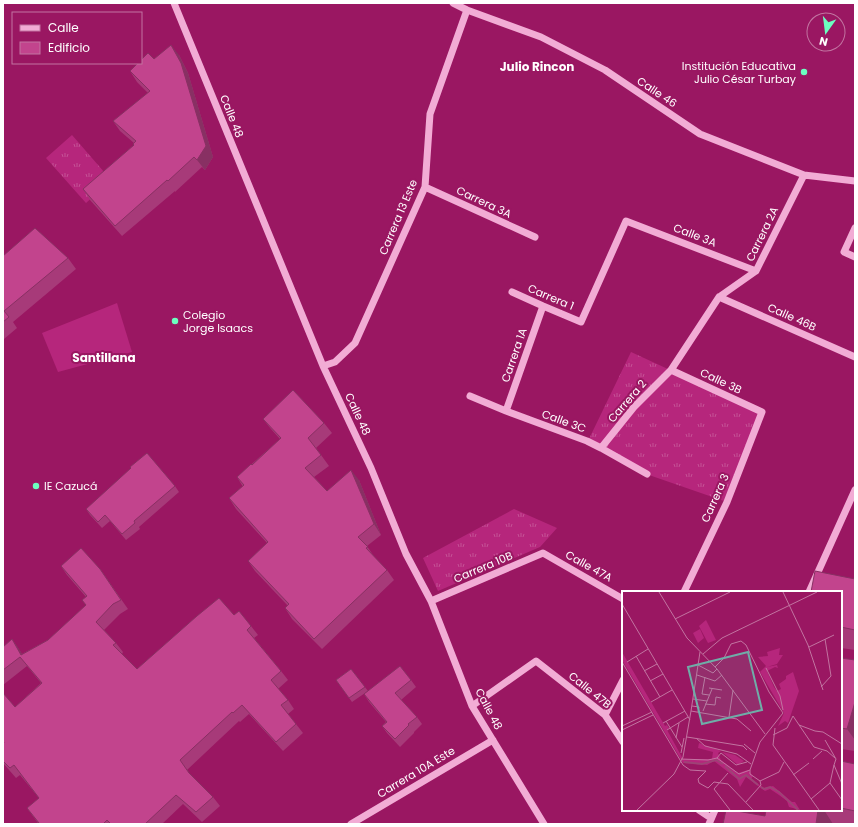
<svg xmlns="http://www.w3.org/2000/svg" width="858" height="827" font-family="Poppins,sans-serif">
	<style>
		.grass { fill: url(#grass-tufts) }
		.pitch { fill: #b6267c }
		.lines { fill: none; stroke-linecap: round; stroke-linejoin: round }
		.minor { stroke: #f2acd5; stroke-width: 7 }
		.wall { fill: #a73a79 }
		.shaded-wall { fill: #883063 }
		.building { fill: #c2448d; stroke: #883063 }
		.poi-dot { fill: #6cffc0; stroke: #9a1762; stroke-width: 1.5 }
		.labels { text-anchor: middle; stroke-width: 4; stroke-linejoin: round; paint-order: stroke }
		.poi-label { font-size: 11px; fill: #fff; stroke: #9a1762; text-anchor: start }
		.street-label { font-size: 11px; fill: #fff; stroke: #9a1762 }
		.neighbourhood-label { font-size: 12px; font-weight: bold; fill: #fff; stroke: #9a1762 }
		.inset-river { fill: none; stroke: #9e4276; stroke-width: 2 }
		.inset-road { fill: none; stroke: #c274a1; stroke-width: 1 }
		.view { fill: #6fada8; fill-opacity: 0.15; stroke: #6fada8; stroke-width: 2 }
		.inset-edge { fill: none; stroke: #fff; stroke-width: 2 }
	</style>
	<defs>
		<pattern id="grass-tufts" width="24" height="20" patternUnits="userSpaceOnUse"><rect width="24" height="20" fill="#b6267c"/><path d="M3 7l-1-3M5 7V3M7 7l1-3M15 17l-1-3M17 17v-4M19 17l1-3" fill="none" stroke="#c55196"/></pattern>
	</defs>
	<rect width="100%" height="100%" fill="#9a1762"/>
	<!-- grass -->
	<path class="grass" d="M72 135 111 180 86 203 46 158Z
		M631 352 761 412 724 501 649 475 588 441Z
		M514 509 557 528 540 547 438 591 423 558Z"/>
	<!-- pitch -->
	<path class="pitch" d="M117 303 132 352 58 372 42 333Z"/>
	<g class="lines">
		<!-- minor -->
		<path class="minor" d="M174 3 323 366 371 468 406 554 431 601 472 706 544 824
			M453 3 467 10 541 37 605 70 700 134 804 175 855 181
			M425 187 535 237
			M855 228 844 252 855 257
			M512 292 543 306 581 322 626 221 756 271
			M719 297 855 357
			M323 366 335 362 355 343 425 187 430 114 467 10
			M671 370 762 412 727 502 684 592
			M470 396 506 411 587 441 601 448 647 474
			M506 411 543 306
			M601 448 634 407 671 370 719 297 756 271 804 175
			M809 592 855 490
			M431 601 543 553 623 599
			M472 706 536 661 605 715 623 742
			M605 715 623 680
			M699 810 711 818
			M351 824 493 740
			M709 824 715 810"/>
	</g>
	<!-- wall -->
	<path class="wall" d="M179 55 188 73 213 157 205 170 202 167 175 192V191L122 236 90 200 83 189 134 145V143L120 131 113 121 148 93 137 82 130 71 154 59Z
		M3 256 68 258 76 269 13 322 17 328 4 339 3 338Z
		M263 419 324 423 332 433 316 448 329 466 314 477 327 491 359 480 381 535 367 546 375 558 387 570 394 580 322 649 292 619 285 608 288 606 255 571 248 561 267 543 236 509 229 498 243 487 237 477 280 439 271 429Z
		M175 486 179 492 139 527 140 529 126 540 110 521 102 528 90 515 86 509Z
		M61 566 100 569 128 609 120 614 104 630 116 643 123 652 122 654 137 669 197 616 234 615 251 626 258 635 254 638 281 671 288 680 278 689 288 700 294 709 288 714 296 724 303 733 283 751 249 714 240 722 239 721 187 770 190 774 213 797 220 806 202 822 183 804 162 824H38V823L27 808 39 798 20 775 16 778 3 763V743H4L15 707 41 683 27 666 3 685V647L12 639 22 654 48 640 86 605V597L67 575Z
		M855 579V650L841 648V592Z
		M841 658 855 660V751L841 749Z
		M351 669 368 691 352 702 336 680Z
		M411 680 416 687 401 700 417 717 422 724 414 732V733L400 747 387 733 382 726 386 722 369 702 364 694Z
		M841 761 855 764V824H723L765 816 766 810H841Z"/>
	<!-- shaded-wall -->
	<path class="shaded-wall" d="M171 45 179 55 188 73 213 157 205 170 197 160Z
		M351 470 359 480 381 535 374 524Z
		M12 639 19 649 28 664 21 655Z
		M855 702V740L847 729Z
		M818 810H824L833 824H816Z"/>
	<!-- building -->
	<path class="building" d="M171 45 181 63 206 146 197 160 194 157 168 181 167 180 115 226 83 189 134 145 133 144 136 141 113 121 150 91 130 71 138 63H141V60L148 53 154 59Z
		M35 228 68 258 4 311 9 317 3 322V256Z
		M293 390 324 423 308 438 321 455 305 468 327 491 351 470 374 524 358 537 368 547 366 548 387 570 314 639 285 608 289 604 248 561 268 542 229 498 244 485 237 477 251 464 252 465 281 438 263 419Z
		M147 453 175 486 134 521 135 523 122 534 105 515 98 522 86 509 131 468 130 467Z
		M81 548 100 569 121 600 113 604 96 622 116 643 113 645 137 669 197 616 219 598 234 615 239 611 251 626 247 630 281 671 271 680 288 700 281 705 296 724 276 742 242 705 233 713 232 712 180 760 189 773 213 797 196 812 176 795 145 824H111L107 820 103 824H38L39 823 27 808 39 798 14 765 10 768 3 761V743H4L3 741V693L15 707 42 683 20 657 3 670V647L12 639 21 655 48 640 86 605 82 600 87 596 61 566Z
		M815 571 855 579V630L841 627V592H811Z
		M841 658 855 660V702L847 729 841 728Z
		M400 666 411 680 395 693 417 717 408 724 409 725 395 739 382 726 387 722 364 694Z
		M351 669 365 687 349 698 336 680Z
		M841 761 855 764V811L841 808Z
		M726 810H731L765 816 766 810H818L816 824H723Z"/>
	<!-- markers -->
	<g class="poi-dot">
		<circle cx="804" cy="72" r="4"/>
		<circle cx="175" cy="321" r="4"/>
		<circle cx="36" cy="486" r="4"/>
	</g>
	<g class="labels">
		<!-- poi labels -->
		<g class="poi-label">
			<text x="796" y="70" text-anchor="end">Institución Educativa<tspan x="796" dy="13">Julio César Turbay</tspan></text>
			<text x="183" y="319">Colegio<tspan x="183" dy="13">Jorge Isaacs</tspan></text>
			<text x="44" y="490">IE Cazucá</text>
		</g>
		<!-- street labels -->
		<g class="street-label">
			<text transform="translate(657 92) rotate(34)" y="4">Calle 46</text>
			<text transform="translate(232 116) rotate(68)" y="4">Calle 48</text>
			<text transform="translate(484 202) rotate(25)" y="4">Carrera 3A</text>
			<text transform="translate(398 217) rotate(-67)" y="4">Carrera 13 Este</text>
			<text transform="translate(762 234) rotate(-64)" y="4">Carrera 2A</text>
			<text transform="translate(695 235) rotate(21)" y="4">Calle 3A</text>
			<text transform="translate(551 297) rotate(23)" y="4">Carrera 1</text>
			<text transform="translate(792 317) rotate(24)" y="4">Calle 46B</text>
			<text transform="translate(514 355) rotate(-71)" y="4">Carrera 1A</text>
			<text transform="translate(721 381) rotate(25)" y="4">Calle 3B</text>
			<text transform="translate(627 401) rotate(-49)" y="4">Carrera 2</text>
			<text transform="translate(358 414) rotate(65)" y="4">Calle 48</text>
			<text transform="translate(564 421) rotate(20)" y="4">Calle 3C</text>
			<text transform="translate(715 498) rotate(-66)" y="4">Carrera 3</text>
			<text transform="translate(589 566) rotate(29)" y="4">Calle 47A</text>
			<text transform="translate(483 567) rotate(-23)" y="4">Carrera 10B</text>
			<text transform="translate(590 690) rotate(39)" y="4">Calle 47B</text>
			<text transform="translate(489 709) rotate(62)" y="4">Calle 48</text>
			<text transform="translate(416 772) rotate(-31)" y="4">Carrera 10A Este</text>
		</g>
		<!-- neighbourhood labels -->
		<g class="neighbourhood-label">
			<text x="537" y="71">Julio Rincon</text>
			<text x="104" y="362">Santillana</text>
		</g>
	</g>
	<!-- overview -->
	<g transform="translate(622 591)">
		<rect width="220" height="220" fill="#9a1762"/>
		<path d="M84 29 94 49 86 52 77 35ZM78 38 82 47 76 52 71 42ZM158 57 157 64H161L155 73 145 76 155 74 156 77 153 76 145 80 152 96 155 100 159 98 157 93 164 88V85L171 81 177 100 166 132 163 130 156 135 162 122 138 81 144 75 136 66 146 65 145 61ZM0 61 43 135 45 134 47 137 45 139 61 168H90L91 161 76 157 77 152 99 160 96 162 99 169 116 182 126 179 131 185 129 188 142 197 151 195 170 211H173L178 219 167 216 165 210 157 204 148 198 143 200 124 186 118 196 115 188 92 170 85 174 61 172 0 69ZM100 161 113 164 122 170 116 174Z" fill="#b6267c"/>
		<path class="inset-river" d="M62 171 80 173 94 169 101 173M103 175 117 188 124 184 136 194M139 196 142 198 148 196 157 201 176 219"/>
		<path class="inset-road" d="M37 1 65 47 95 78 143 143M161 1 186 54 201 99M0 13 68 129M53 28 108 1M187 56 212 44M78 61 69 120 115 128 129 140M81 63 100 47 195 1M14 65 38 106M0 71 61 174 68 179 84 180 76 188 77 192 86 197 92 191 106 193 131 219M5 71 26 58M76 74 91 82 95 78M93 76 102 67 109 53 119 50 124 54 147 101 161 122 138 151 128 179M144 77 158 105 161 119M22 80 35 73M75 84 93 90 100 84M83 86 80 103 87 104M28 90 41 83M199 96 209 85 203 48M87 97 100 99M71 108 85 110M29 111 50 99M83 113 93 114 94 106 99 107M70 115 77 116 76 121M81 120 90 98M107 126 111 99M44 130 60 156M41 132 63 120M177 134 193 140 201 141 220 153M0 135 30 121M153 137 151 154 197 219M0 139 31 124M45 139 66 126M151 144 165 137 171 125 192 156 205 160 213 167M65 146 121 155 125 159M54 147 57 132M74 147 83 155 115 163 129 173M203 149 214 168 212 174 220 193M122 153 133 162M59 162 62 147M95 167 99 162 114 174 125 171M95 167 117 183 128 179M59 168 86 169 95 167M191 168 200 160M128 179V183L138 190M106 182 92 198 108 219M171 184 187 172M138 190 157 181 162 171M208 192 220 209M208 192 212 174M189 208 208 192M124 211 139 194 138 190M15 219 52 183 61 166 69 120"/>
		<path class="view" d="M126 61 140 119 80 133 66 76Z"/>
		<rect width="220" height="220" class="inset-edge"/>
	</g>
	<!-- border -->
	<rect width="858" height="827" fill="none" stroke="#ffffff" stroke-width="8"/>
	<!-- legend -->
	<rect x="12" y="12" width="130" height="52" fill="#9a1762" stroke="#c274a1"/>
	<rect x="20" y="25" width="20" height="6" fill="#f2acd5" stroke="#c274a1"/>
	<text x="48" y="32" font-size="12" fill="#ffffff">Calle</text>
	<rect x="20" y="42" width="20" height="12" fill="#c2448d" stroke="#c274a1"/>
	<text x="48" y="52" font-size="12" fill="#ffffff">Edificio</text>
	<!-- north arrow -->
	<g transform="translate(826 32) rotate(194)"><circle r="19" fill="#9a1762" stroke="#c274a1"/>
	<path d="M0-3L7 15L0 10L-7 15Z" fill="#6cffc0"/>
	<text y="-6" font-size="11" font-weight="bold" text-anchor="middle" fill="#ffffff">N</text>
	</g>
</svg>
